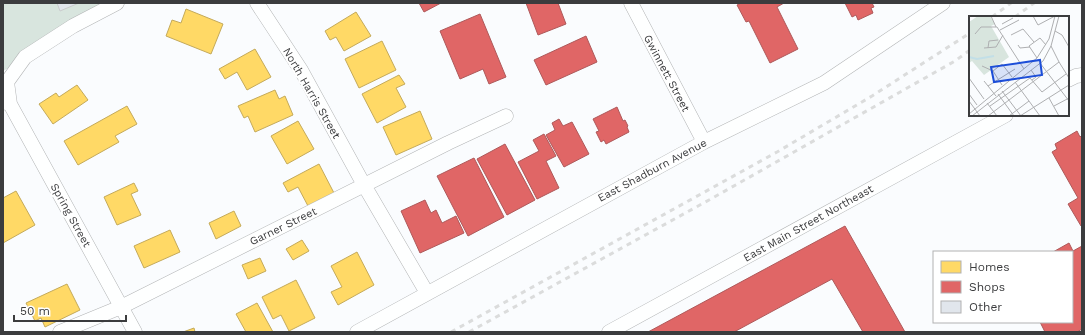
<svg xmlns="http://www.w3.org/2000/svg" width="1085" height="335" font-family="'Work Sans',sans-serif">
	<style>
		.green { fill: #d8e5de }
		.homes { fill: #ffd966; stroke: #c4aa5a }
		.shops { fill: #e06666; stroke: #ae595a }
		.building { fill: #e1e6ec; stroke: #cacccd }
		.lines { fill: none; stroke-linecap: round; stroke-linejoin: round }
		.minor-casing { stroke: #b2b4b5; stroke-width: 15 }
		.minor { stroke: #feffff; stroke-width: 14 }
		.rail { stroke: #dbdcdc; stroke-width: 3; stroke-dasharray: 5 5; stroke-linecap: butt }
		.labels { text-anchor: middle; stroke-width: 4; stroke-linejoin: round; paint-order: stroke }
		.street-label { font-size: 11px; fill: #3b3c3e; stroke: #fff }
		.inset-river { fill: none; stroke: #c2dfe7; stroke-width: 2 }
		.inset-road { fill: none; stroke: #aeafb1; stroke-width: 1 }
		.view { fill: #1d4ed8; fill-opacity: 0.15; stroke: #1d4ed8; stroke-width: 2 }
		.inset-edge { fill: none; stroke: #3b3c3e; stroke-width: 2 }
	</style>
	<rect width="100%" height="100%" fill="#fafcfe"/>
	<!-- green -->
	<path class="green" d="M3 3H127L3 71Z"/>
	<!-- homes -->
	<path class="homes" d="M186 9 223 24 211 54 166 36 172 20 181 23Z
		M356 12 371 36 344 51 336 37 330 40 325 31Z
		M382 41 396 70 359 88 345 59Z
		M255 49 271 77 247 90 237 72 225 79 219 69Z
		M399 75 405 84 396 88 406 107 377 123 362 94Z
		M77 85 88 100 53 124 39 104 56 93 59 97Z
		M275 90 279 99 285 96 293 115 255 132 248 116 244 118 238 106Z
		M127 106 137 124 115 136 119 142 78 165 64 141Z
		M420 111 432 139 396 155 383 127Z
		M298 121 314 149 287 164 271 136Z
		M319 164 334 193 308 206 298 187 288 192 283 183Z
		M134 183 138 191 131 194 141 215 117 225 104 197Z
		M16 191 35 225 3 243V198Z
		M234 211 241 226 216 239 209 223Z
		M170 230 180 252 144 268 134 246Z
		M302 240 309 251 293 260 286 249Z
		M357 252 374 285 338 305 331 292 342 287 331 266Z
		M260 258 266 271 248 279 242 265Z
		M296 280 315 318 289 331 281 315 273 319 262 297Z
		M67 284 80 310 45 327 41 318 35 321 26 303Z
		M257 303 273 332H246L236 314Z
		M194 328 195 332H183Z"/>
	<!-- shops -->
	<path class="shops" d="M419 3H441L424 12Z
		M526 3H558L566 24 538 35Z
		M741 3H784L777 7 798 49 770 63 749 21 746 22 737 5Z
		M845 3H872L874 7 871 8 873 13 858 20 856 15 852 17Z
		M480 14 506 77 489 84 483 69 460 79 440 31Z
		M586 36 597 62 546 85 534 60Z
		M617 107 623 121 625 120 628 126 627 127 629 132 606 144 604 140 601 142 596 132 599 131 593 119Z
		M559 119 563 126 572 122 589 154 564 167 546 135 555 130 552 123Z
		M1077 131 1080 137 1082 135V225L1081 226 1068 204 1078 198 1052 152 1057 149 1055 144Z
		M544 134 556 156 546 161 559 188 537 199 518 162 539 151 533 140Z
		M505 144 535 200 507 215 477 159Z
		M474 158 504 217 468 236 437 176Z
		M425 200 431 213 436 210 442 223 456 216 464 233 420 253 401 211Z
		M845 226 905 332H863L832 279 734 332H648Z
		M1069 243 1073 251 1082 246V329L1077 332H1045L1040 322H1072V252H1053Z"/>
	<!-- building -->
	<path class="building" d="M57 3H79L60 11Z"/>
	<g class="lines">
		<defs>
			<path id="minor" d="M257 3 301 70 364 185 427 293
				M631 3 704 142
				M1068 80 1076 76 1082 75
				M3 102 10 104 135 332
				M10 104 7 82 25 57 73 26 117 3
				M60 332 121 307 448 143 506 116
				M357 332 704 142 824 83 943 3
				M609 332 1006 115"/>
		</defs>
		<!-- minor casing -->
		<use href="#minor" class="minor-casing"/>
		<!-- minor -->
		<use href="#minor" class="minor"/>
		<!-- rail -->
		<path class="rail" d="M992 17 1011 3
			M1015 17 1034 3
			M451 332 777 152 872 96 970 33
			M469 332 709 200 955 61 970 50"/>
	</g>
	<g class="labels">
		<!-- street labels -->
		<g class="street-label">
			<text transform="translate(667 73) rotate(62)" y="4">Gwinnett Street</text>
			<text transform="translate(312 93) rotate(60)" y="4">North Harris Street</text>
			<text transform="translate(652 170) rotate(-28)" y="4">East Shadburn Avenue</text>
			<text transform="translate(71 215) rotate(61)" y="4">Spring Street</text>
			<text transform="translate(808 223) rotate(-29)" y="4">East Main Street Northeast</text>
			<text transform="translate(283 226) rotate(-26)" y="4">Garner Street</text>
		</g>
	</g>
	<!-- overview -->
	<g transform="translate(969 16)">
		<rect width="100" height="100" fill="#fafcfe"/>
		<path d="M9 0H21L26 8 22 10 40 41 15 59 3 45 0 47V6Z" fill="#d8e5de"/>
		<path class="inset-river" d="M0 41 8 43 25 40"/>
		<path class="inset-road" d="M22 0 27 11M64 0 69 9 86 0M33 8 44 2M31 14 50 4M86 15 93 19 100 31M6 18 12 11H28L55 53M42 19 54 13 65 26M49 29 51 32 61 31M15 32 27 31 34 19M19 32 20 25 29 24M68 42 60 30 71 22 77 29M90 46 100 62M71 47 100 85M13 50 24 55 33 69M62 54 67 61 63 64M24 55 33 48 43 61M0 62 15 83M15 65 27 80M46 66 71 100M19 70 46 53M33 75 52 100M0 78 8 89M29 78 45 100M80 82 90 100M0 85 11 100M18 87 28 100M21 90 61 62 73 76 97 58M85 90 100 82M0 98 68 42 80 23 86 0M3 100 74 45 82 30 90 0M19 100 90 46 82 30M40 100 60 85M51 100 100 69"/>
		<path class="view" d="M71 44 73 59 25 66 22 51Z"/>
		<rect width="100" height="100" class="inset-edge"/>
	</g>
	<!-- border -->
	<rect width="1085" height="335" fill="none" stroke="#3b3c3e" stroke-width="8"/>
	<!-- legend -->
	<rect x="933" y="251" width="140" height="72" fill="#ffffff" stroke="#b1b1b2"/>
	<rect x="941" y="261" width="20" height="12" fill="#ffd966" stroke="#b1b1b2"/>
	<text x="969" y="271" font-size="12" fill="#3b3c3e">Homes</text>
	<rect x="941" y="281" width="20" height="12" fill="#e06666" stroke="#b1b1b2"/>
	<text x="969" y="291" font-size="12" fill="#3b3c3e">Shops</text>
	<rect x="941" y="301" width="20" height="12" fill="#e1e6ec" stroke="#b1b1b2"/>
	<text x="969" y="311" font-size="12" fill="#3b3c3e">Other</text>
	<!-- scale -->
	<path d="M14 315v6h112v-6" fill="none" stroke="#3b3c3e" stroke-width="2"/>
	<text x="20" y="315" font-size="12" fill="#3b3c3e" stroke="#ffffff" stroke-width="3" paint-order="stroke">50 m</text>
</svg>
